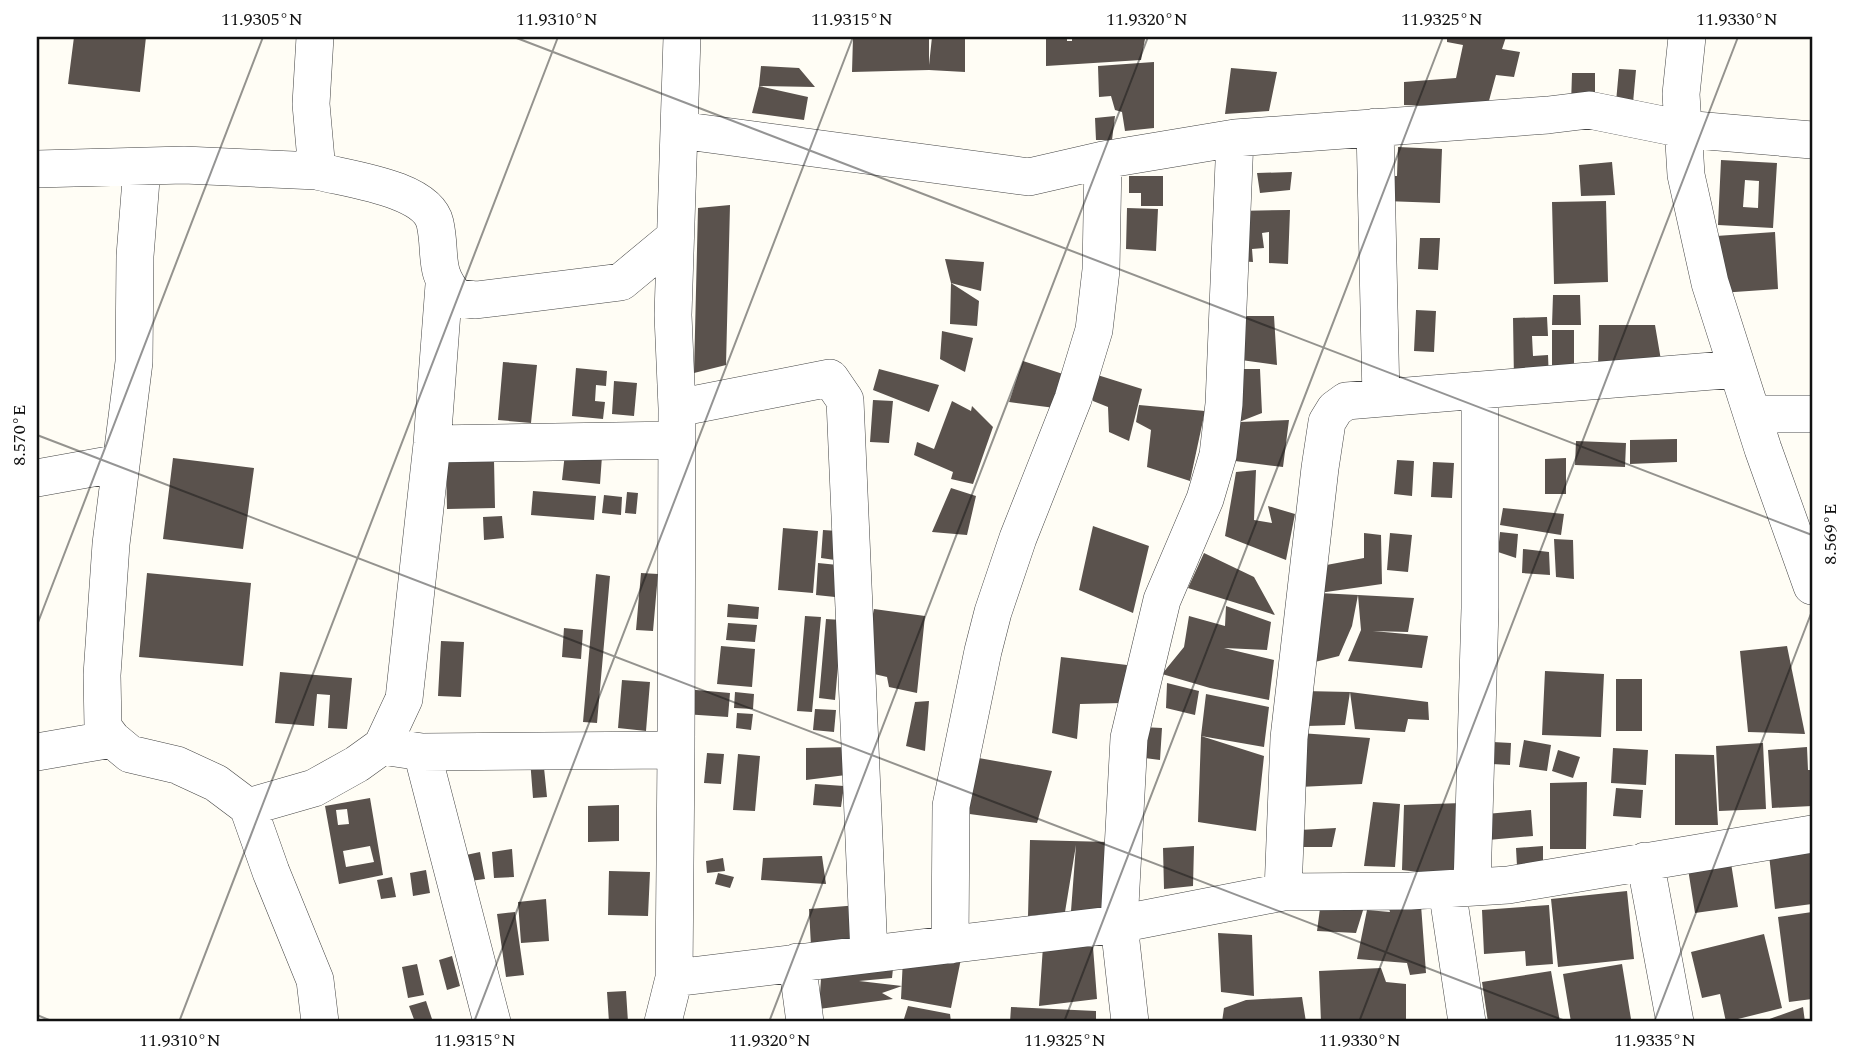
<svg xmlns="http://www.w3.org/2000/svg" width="1849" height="1059" font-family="Spectral,serif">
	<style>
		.building { fill: #5a524d; fill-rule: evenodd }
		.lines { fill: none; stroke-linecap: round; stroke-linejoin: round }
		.minor-casing { stroke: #444; stroke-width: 38 }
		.minor { stroke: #fff; stroke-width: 37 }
		.ticks { fill: none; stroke: #111; stroke-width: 2; stroke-opacity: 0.45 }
		.neatline { fill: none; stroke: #111; stroke-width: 2.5 }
		.ticks-label { font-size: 18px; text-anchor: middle; fill: #111 }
	</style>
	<rect width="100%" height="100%" fill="#fffdf5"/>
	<!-- building -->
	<path class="building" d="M74 37H146L140 92 68 84Z
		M853 37H929V65L932 37H965V72L929 70 852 72Z
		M1046 37H1067V41H1072V37L1145 39 1141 60 1046 66Z
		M1447 37H1506L1502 49 1520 52 1514 77 1496 75 1487 108 1404 105V82L1456 78 1463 45 1447 42Z
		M1154 62V128L1125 131 1122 112 1115 110 1111 96 1099 97 1098 66Z
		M761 66 799 68 815 87 759 86Z
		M1231 68 1277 72 1269 111 1225 114Z
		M1619 69 1636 70 1632 114 1615 113Z
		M1572 73H1595V105H1571Z
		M759 86 808 97 804 120 752 113Z
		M1115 116 1112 140H1096L1095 118Z
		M1398 147 1442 149 1440 203 1385 201 1386 176H1397Z
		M1721 160 1777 163 1773 228 1718 225ZM1745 180 1759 181 1758 208 1743 207Z
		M1612 162 1615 195 1581 196 1579 165Z
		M1292 172 1290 190 1260 193 1257 173Z
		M1129 176H1163V206H1141V193H1129Z
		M1606 201 1608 282 1554 284 1552 202Z
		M730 205 726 365 694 373 698 208Z
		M1127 208 1158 209 1156 251 1126 249Z
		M1290 210 1288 264 1269 263V232L1262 233 1264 248 1252 249 1253 262 1236 261 1235 211Z
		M1775 232 1778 289 1720 293 1716 236Z
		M1420 238H1440L1438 270 1418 269Z
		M945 259 984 262 981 291 951 283Z
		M951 283 979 301 977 326 950 324Z
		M1553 295H1580L1581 325H1552Z
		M1416 310 1436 311 1434 352 1414 351Z
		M1242 316H1274L1277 365 1241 360Z
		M1547 317 1548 336H1532L1533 356 1548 355 1549 380 1514 381 1513 318Z
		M1599 325H1655L1662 366 1598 367Z
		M1552 330H1574V369L1552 368Z
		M942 331 973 338 965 372 940 359Z
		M1023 361 1063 374 1055 408 1009 402Z
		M503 362 537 365 531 423 498 420Z
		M576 368 607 371 606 386 596 385 595 401 605 402 603 419 572 416Z
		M879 369 939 385 929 412 873 390Z
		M1243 369H1260L1262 413 1239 422 1289 420 1283 467 1235 461Z
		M1088 372 1142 389 1129 441 1109 432 1108 407 1093 401Z
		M614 381 637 383 634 416 612 414Z
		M873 400 893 401 889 443 870 442Z
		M952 401 971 411 972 406 993 427 973 484 951 479 953 472 914 455 917 442 934 449Z
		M1139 405 1205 411 1190 481 1147 467 1151 430 1136 422Z
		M1677 439V462L1630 464V440Z
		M1576 441 1626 443 1625 467 1575 465Z
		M565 453 602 456 600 484 562 480Z
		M173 458 254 468 243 549 163 539Z
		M1566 458V494H1545V459Z
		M494 460 495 508 447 509 446 461Z
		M1397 460 1414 461 1412 496 1394 494Z
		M1433 462 1454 463 1452 498 1431 497Z
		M1256 470 1254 520 1272 523 1268 506 1295 514 1286 560 1225 536 1236 472Z
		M951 488 976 496 967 535 932 532Z
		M533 491 596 496 594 520 531 515Z
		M627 492 638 493 636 514 625 513Z
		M604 495 622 497 621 515 602 513Z
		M1503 508 1564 514 1561 535 1500 525Z
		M502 516 504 538 484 540 483 517Z
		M1093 526 1149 546 1133 613 1079 590Z
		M783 528 818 531 813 593 778 590Z
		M823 530 838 531 835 560 821 558Z
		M1500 532 1518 534 1516 558 1498 552Z
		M1364 533 1381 535 1382 584 1319 593 1358 595 1352 626 1339 656 1311 663 1321 566 1364 558Z
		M1390 533 1412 535 1408 572 1387 570Z
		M1554 539 1573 540 1574 579 1556 577Z
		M1523 549 1549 552 1550 575 1522 573Z
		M1204 553 1254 577 1275 615 1188 588Z
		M818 563 838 565 835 597 816 595Z
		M147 573 251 583 243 666 139 657Z
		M641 573 658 574 653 631 636 630Z
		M596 574 610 576 597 723 583 722Z
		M1358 595 1414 598 1408 632 1373 631 1428 636 1422 668 1348 661 1361 630Z
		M728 604 759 607 758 619 727 617Z
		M1226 606 1271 622 1267 650 1224 648 1274 660 1269 700 1210 688 1162 674 1184 647 1189 616 1225 626Z
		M874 609 925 616 917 693 889 687 887 677 861 671Z
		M805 616 821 617 812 712 797 711Z
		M826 619 842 620 835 700 819 698Z
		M728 623 757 625 755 642 726 640Z
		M564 628 583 630 581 659 562 657Z
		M441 641 464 642 461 697 438 696Z
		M721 646 755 649 752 687 717 684Z
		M1787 646 1805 734 1748 732 1740 651Z
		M1061 657 1127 665 1122 703 1080 704 1077 739 1052 733Z
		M1545 671 1604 674 1601 737 1542 735Z
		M280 672 352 678 347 729 328 728 330 695 317 694 314 726 275 723Z
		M1616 679H1642V731H1616Z
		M622 680 650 682 646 731 618 728Z
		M1167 683 1199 691 1195 715 1166 708Z
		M685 689 730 693 728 717 684 714Z
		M1304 691 1350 692 1345 725 1306 726Z
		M735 692 754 694 753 709 734 708Z
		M1350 692 1428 702 1429 720 1408 719 1405 732 1355 729Z
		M1206 694 1269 707 1264 747 1201 736Z
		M929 701 925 751 906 746 915 702Z
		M815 709 836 710 834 732 813 730Z
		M737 713 753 714 751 730 736 728Z
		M1142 727 1162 728 1160 760 1137 757Z
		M1300 733 1370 738 1362 784 1299 787Z
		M1201 736 1264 756 1256 831 1198 822Z
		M1524 740 1551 745 1547 771 1519 767Z
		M1493 742 1511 743 1510 765 1492 764Z
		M1763 743 1766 809 1719 811 1716 746Z
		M850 747 846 775 806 780V748Z
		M1807 747 1808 770H1812V806L1772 808 1768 750Z
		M1613 748 1648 750 1646 785 1611 783Z
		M1558 750 1580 757 1573 778 1552 771Z
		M707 753 724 754 721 784 704 783Z
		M738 754 760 756 755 811 733 810Z
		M1675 754 1714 755 1718 825H1675Z
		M973 757 1052 771 1037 823 962 813Z
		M543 758 547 797 533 798 530 759Z
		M1587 782 1586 849H1550V783Z
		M815 784 844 786 841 807 813 805Z
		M1616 788 1643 790 1641 818 1613 816Z
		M370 798 383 875 339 884 325 806ZM347 809 349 824 338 825 336 810ZM370 846 374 862 346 867 343 851Z
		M1373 802 1400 804 1395 867 1364 866Z
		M1462 803 1453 876 1402 870 1404 805Z
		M619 805V841L588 842V806Z
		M1531 810 1533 836 1488 840 1486 814Z
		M1336 828 1332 847H1299V830Z
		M1030 840 1110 842 1107 911H1071L1076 845 1065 912 1028 916Z
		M1194 846 1193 886 1164 889 1163 848Z
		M1543 846V865L1517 866 1516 848Z
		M512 849 514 877 494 878 492 852Z
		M1812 850V904L1775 909 1769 855Z
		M480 852 485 879 470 881 466 855Z
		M822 856 826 884 761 880 763 858Z
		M723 858 725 871 707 873 706 861Z
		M1731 863 1738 907 1695 913 1688 869Z
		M426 870 430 893 413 896 410 873Z
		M609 871 650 872 648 916 608 915Z
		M718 873 734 877 730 888 715 884Z
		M392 877 396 897 381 899 377 880Z
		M1627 891 1634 959 1558 967 1551 899Z
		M546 899 549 941 521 943 518 902Z
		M1321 901 1364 907 1356 933 1317 931Z
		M859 905 857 938 811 946 809 909Z
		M1388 905H1421L1426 973 1410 975 1407 963 1357 959 1367 910 1390 912Z
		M1549 905 1553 964 1526 966 1525 951 1484 954 1482 910Z
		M515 912 524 975 506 977 497 914Z
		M1812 912V999L1789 1002 1778 917Z
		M1218 933 1252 935 1254 996 1221 992Z
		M1764 934 1782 1008 1726 1022 1720 994 1702 998 1691 952Z
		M1043 946 1093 947 1097 999 1039 1006Z
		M963 949 951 1008 901 999 903 958Z
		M452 956 460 986 447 990 439 960Z
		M894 959 892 978 859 981 902 986 882 993 893 999 819 1009 822 963Z
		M417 964 424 995 408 998 402 967Z
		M1622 964 1631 1019 1613 1022H1571L1563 974Z
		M1381 968 1386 982 1406 984V1022H1321L1319 971Z
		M1551 971 1560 1022H1488L1482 982Z
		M626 991 628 1022H609L607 992Z
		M1302 997 1306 1022H1222L1224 1008 1246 1000Z
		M426 1001 433 1022H415L409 1006Z
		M908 1006 950 1014 951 1022H903Z
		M1011 1007 1096 1011V1022H1010Z
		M1803 1007 1805 1022H1761Z"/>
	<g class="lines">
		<defs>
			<path id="minor" d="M315 37 311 104 317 171C347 179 427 188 435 223 442 254 432 272 457 298L476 300 621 282 674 238
				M1687 37 1681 94 1686 175 1710 283 1763 449 1812 586
				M1375 127 1381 398
				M679 130 1029 177 1103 160 1235 138 1548 115 1589 110 1683 129 1812 140
				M142 167 135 256 134 362 111 544 102 675 103 727 112 739 130 754 177 765 216 783 248 807 271 872 315 980 320 1022
				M37 169 184 165 317 171
				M677 408 830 378 845 400 869 954
				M1752 414H1812
				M432 444 677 440
				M37 478 120 463
				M382 746 422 752 676 750 677 408 673 315 682 37
				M676 750 674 978 1119 924 1283 892 1410 891 1508 885 1812 834
				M37 752 112 739
				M422 752 492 1022
				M248 807 314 788 357 764 382 746 404 699 432 444 444 285
				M1645 861 1675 1022
				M1472 887 1480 608V391
				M1447 889 1467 1022
				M1283 892 1289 738 1320 468 1327 422 1335 409 1346 401 1737 369
				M950 945 951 806 983 651 993 612 1018 538 1073 399 1094 330 1101 270 1103 160
				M797 962 805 1022
				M663 1022 674 978
				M1130 1022 1119 924 1129 738 1162 600 1205 499 1218 455 1224 404 1235 138"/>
		</defs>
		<!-- minor casing -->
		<use href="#minor" class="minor-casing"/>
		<!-- minor -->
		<use href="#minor" class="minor"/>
	</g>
	<!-- ticks -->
	<path class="ticks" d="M514 37 1812 535M37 435 1568 1022M37 625 263 37M37 1015 54 1022M179 1022 558 37M474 1022 853 37M769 1022 1148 37M1064 1022 1443 37M1359 1022 1738 37M1654 1022 1812 611"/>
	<!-- border -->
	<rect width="1849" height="1059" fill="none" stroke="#ffffff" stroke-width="77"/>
	<rect x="38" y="38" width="1773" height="982" class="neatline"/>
	<g class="ticks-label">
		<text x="262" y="25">11.9305°N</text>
		<text x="557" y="25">11.9310°N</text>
		<text x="852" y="25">11.9315°N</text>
		<text x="1147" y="25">11.9320°N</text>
		<text x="1442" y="25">11.9325°N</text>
		<text x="1737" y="25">11.9330°N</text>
		<text transform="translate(19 435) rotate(-90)" y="6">8.570°E</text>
		<text transform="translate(1830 534) rotate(-90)" y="6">8.569°E</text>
		<text x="180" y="1046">11.9310°N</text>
		<text x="475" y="1046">11.9315°N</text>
		<text x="770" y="1046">11.9320°N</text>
		<text x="1065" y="1046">11.9325°N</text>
		<text x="1360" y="1046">11.9330°N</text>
		<text x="1655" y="1046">11.9335°N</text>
	</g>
</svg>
